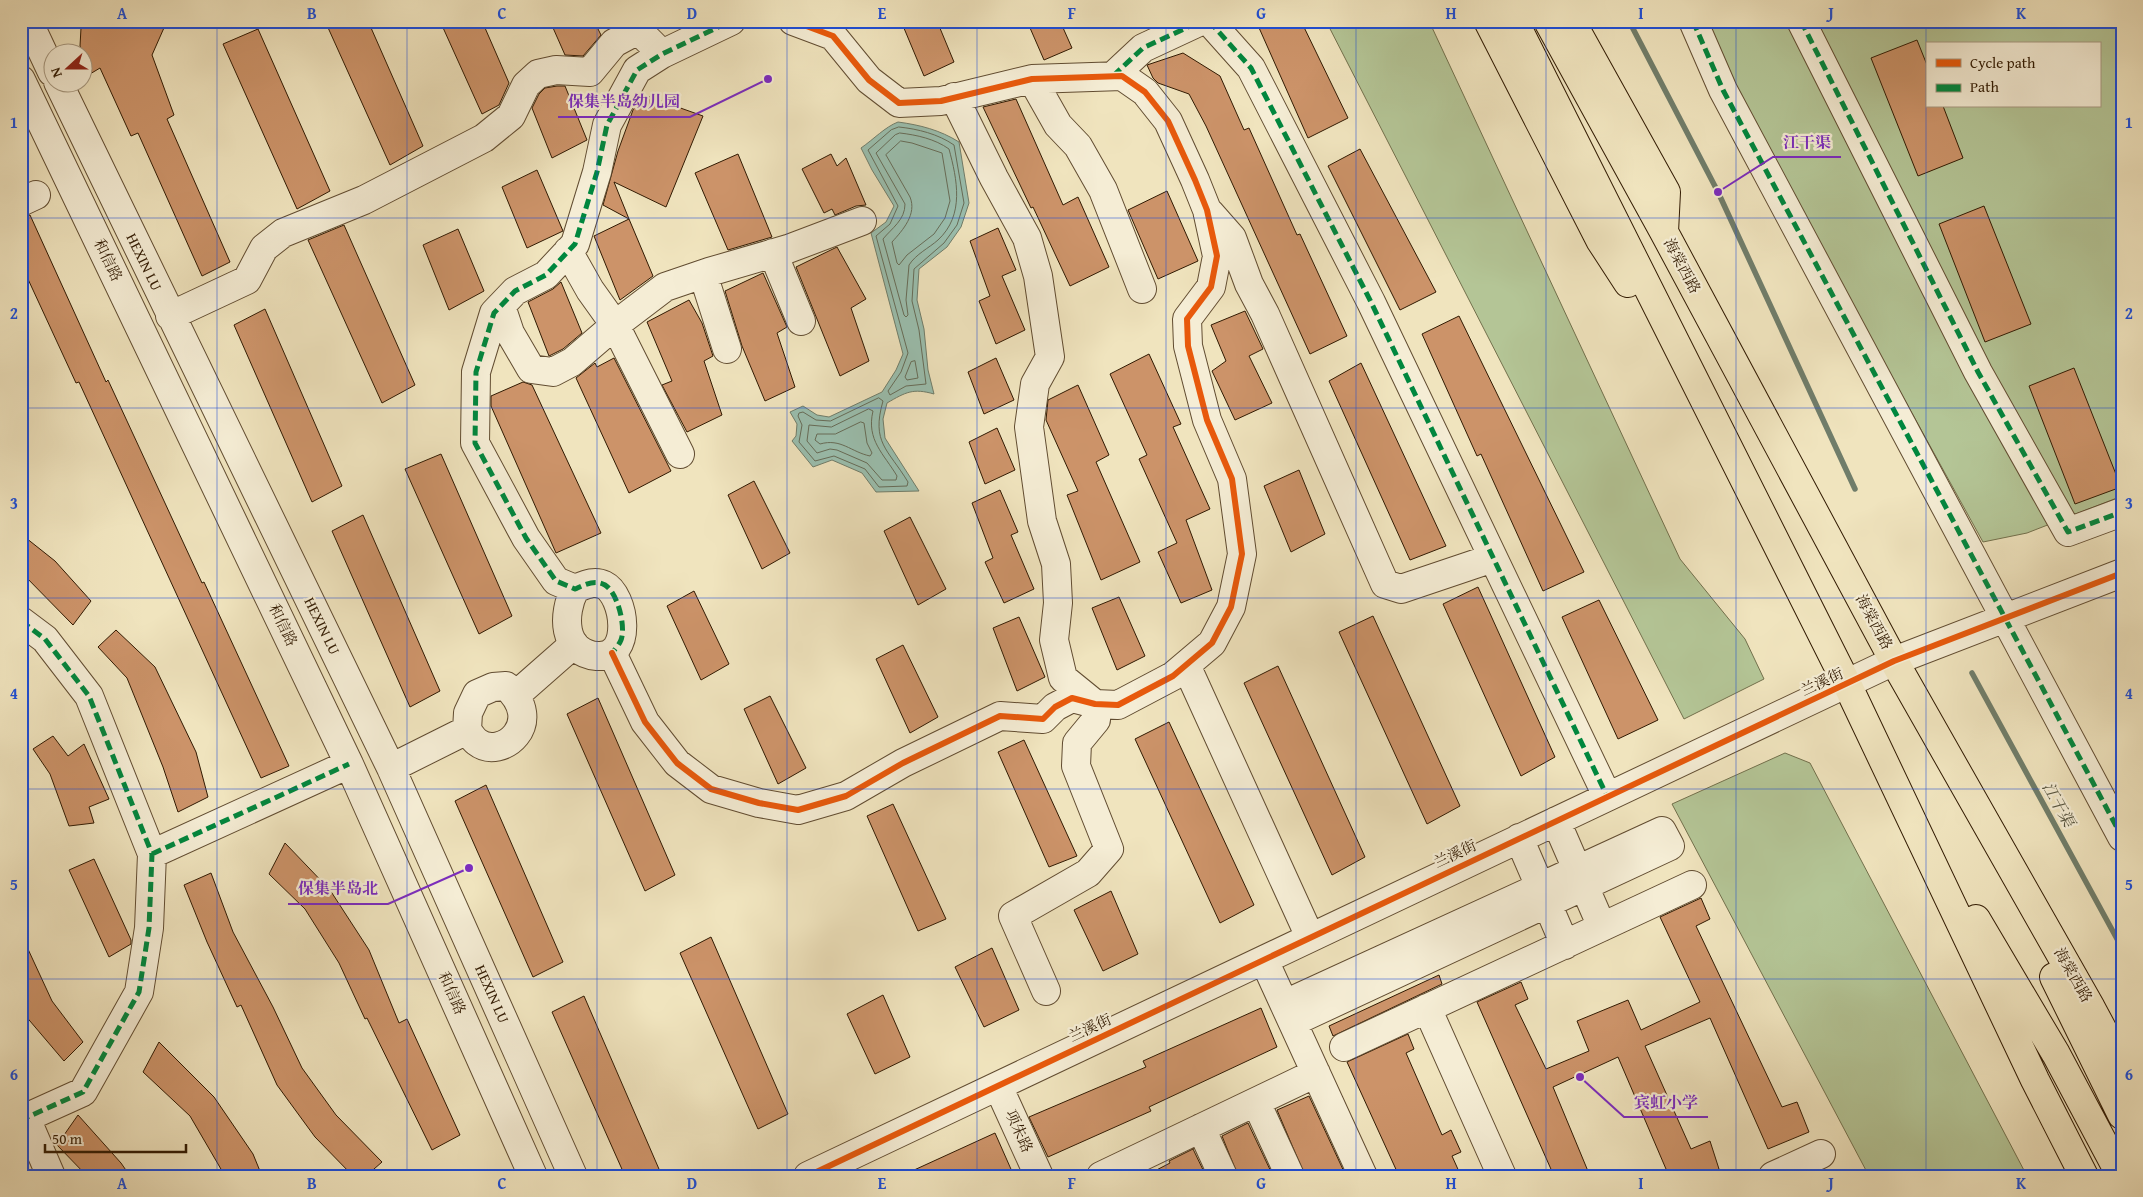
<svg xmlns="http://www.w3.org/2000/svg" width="2143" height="1197" font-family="'Gentium Book Plus','Noto Serif SC',serif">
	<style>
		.green { fill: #b4c596; stroke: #72704c; fill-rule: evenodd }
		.water { fill: #9abfaf; stroke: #707d6a }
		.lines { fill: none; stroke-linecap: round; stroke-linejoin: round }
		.shore { stroke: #666c58; stroke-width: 1 }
		.stream { stroke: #707d6a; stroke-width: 5.5 }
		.building { fill: #cc9369; stroke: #311a02 }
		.minor-casing { stroke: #614c31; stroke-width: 30 }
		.major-casing { stroke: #311a02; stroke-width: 30 }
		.minor { stroke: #f5edd5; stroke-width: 28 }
		.major { stroke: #f0e4be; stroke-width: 28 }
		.quiet { stroke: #00873e; stroke-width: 5; stroke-dasharray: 10 5; stroke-linecap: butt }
		.cycleway-casing { stroke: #f5edd5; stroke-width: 9 }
		.cycleway { stroke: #e8590c; stroke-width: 6 }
		.grid { fill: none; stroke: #1d4ed8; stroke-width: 1; stroke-opacity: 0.55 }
		.labels { text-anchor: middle; stroke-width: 4.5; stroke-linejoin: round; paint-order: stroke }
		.street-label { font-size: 15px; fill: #311a02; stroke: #f5edd5 }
		.water-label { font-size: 16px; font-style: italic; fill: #56543f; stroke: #f5edd5 }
		.leader { fill: none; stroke: #7b2cbf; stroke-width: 2 }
		.callout-dot { fill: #7b2cbf; stroke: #f5edd5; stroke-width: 2 }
		.callout-label { font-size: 16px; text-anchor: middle; font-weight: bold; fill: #7b2cbf; stroke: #f5edd5; stroke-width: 4.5; stroke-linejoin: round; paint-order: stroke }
		.neatline { fill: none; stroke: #1d4ed8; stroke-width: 2 }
		.grid-label { font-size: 16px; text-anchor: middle; font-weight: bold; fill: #1d4ed8 }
	</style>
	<rect width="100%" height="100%" fill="#f0e4be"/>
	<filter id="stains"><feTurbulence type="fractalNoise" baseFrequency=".004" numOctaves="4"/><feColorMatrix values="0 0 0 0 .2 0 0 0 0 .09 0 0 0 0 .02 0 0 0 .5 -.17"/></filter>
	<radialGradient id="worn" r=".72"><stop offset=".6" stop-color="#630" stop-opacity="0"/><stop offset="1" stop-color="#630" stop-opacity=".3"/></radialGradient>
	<!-- green -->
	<path class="green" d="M1326 21H1429L1680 559 1745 639 1764 679 1684 719Z
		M1702 21H2122V496L2027 533 1983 542 1731 85ZM1927 44H2099V106H1927Z
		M1785 753 1810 763 2027 1176H1869L1672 804Z"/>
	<!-- water -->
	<path class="water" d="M898 122C920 125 940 130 959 142L969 203 961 227 947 247 919 269 917 300 924 329 928 370 934 394C913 388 906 392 887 403L883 419 885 438 919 491 876 492 862 473 832 460 813 467 792 441 796 436 797 424 790 412 803 406 817 415 829 417 882 392 896 370 903 354 871 233 886 222 894 206 872 170 861 148C874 139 885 127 898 122Z"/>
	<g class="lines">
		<!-- shore -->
		<path class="shore" d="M899 127C918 129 938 134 954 145L964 203 957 225 944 243 914 269 912 301 919 330 926 384 906 386 890 395 888 391 901 372 908 353 876 236 890 224 898 206 868 150 891 130Z
			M900 133C917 135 935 139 949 149 957 179 965 215 938 240 929 248 916 254 909 265L906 300 908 315 906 317 904 315 883 239C892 228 905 220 905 204L876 153 895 135Z
			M901 141 912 143 942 153 950 201 945 218 934 234 907 255 899 265 897 263 892 242C903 230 917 214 910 197L886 155Z
			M915 361 918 378 907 380 905 377 911 362Z
			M879 398 883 401C871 443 888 449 908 482L907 486 879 487 865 469 834 456 815 461 799 442 802 425 798 416 799 413 803 412 816 420 830 421Z
			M869 409 873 411C866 440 884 454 897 476L896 480H882L867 463 837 450 830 449 817 453 807 441 809 425 831 427Z
			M861 422 864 423 867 443 872 453 870 456C851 452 841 438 820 444L815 440 817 434H835Z"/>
		<!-- stream -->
		<path class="stream" d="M1629 21 1718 192 1855 489
			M1972 673 2122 948"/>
	</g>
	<!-- building -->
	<path class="building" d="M84 21H167L152 55 174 115 167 119 230 262 202 276 138 133 131 136 100 68 90 74 80 46 81 28Z
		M325 21H368L423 146 390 165Z
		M440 21H482L509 83 499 105 482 114Z
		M550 21H594L601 35 583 56 565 55Z
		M901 21H937L954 62 924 76Z
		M1027 21H1060L1072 48 1044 60Z
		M1256 21H1301L1348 118 1308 138Z
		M258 29 330 191 297 209 223 44Z
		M1917 40 1927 65V106H1943L1963 158 1918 176 1871 58Z
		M1183 53 1220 76 1244 130 1249 128 1297 235 1300 234 1347 336 1310 354 1206 126 1189 94 1158 83 1153 78 1147 65Z
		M557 86H565L587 140 552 158 532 108 539 94 545 88Z
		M641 94 703 116 666 207 614 182 629 219 603 205 618 151 633 110Z
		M1016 99 1063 205 1078 197 1109 267 1070 286 1033 207 1031 208 983 107Z
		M1360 149 1436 292 1400 310 1328 166Z
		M738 154 772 237 728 250 695 173Z
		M831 154 837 166 846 158 866 205 856 206 835 215 832 209 824 213 802 169Z
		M537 170 563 231 527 248 502 187Z
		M1167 191 1198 261 1158 279 1128 210Z
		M1984 206 2031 324 1985 342 1939 224Z
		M30 215 106 382 108 380 202 583 204 582 289 766 261 778 79 382 76 383 21 264V217Z
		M629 219 653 276 620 300 594 236Z
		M344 225 415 385 382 403 308 240Z
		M998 228 1016 270 1002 276 1025 330 996 344 979 301 990 296 970 241Z
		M458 229 484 291 449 310 423 245Z
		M837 247 866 299 851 308 869 361 840 376 796 267Z
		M763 273 787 327 777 333 795 387 765 401 742 346 725 291Z
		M561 282 582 333 563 349 549 356 528 302 553 289Z
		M689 300 702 323 713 356 704 361 722 415 687 432 662 385 672 381 647 322Z
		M265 309 342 486 312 502 234 325Z
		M1245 311 1263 349 1249 356 1272 403 1235 420 1212 371 1226 361 1211 325Z
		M1459 316 1584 572 1543 591 1481 454 1477 456 1422 334Z
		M1149 354 1181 424 1173 427 1210 509 1186 520 1212 590 1181 603 1158 552 1177 543 1139 459 1147 455 1110 374Z
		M614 358 671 471 629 493 576 378 595 363 597 367Z
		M996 358 1014 400 984 414 968 372Z
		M1361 363 1446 546 1410 560 1329 381Z
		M2074 368 2121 487 2075 504 2029 386Z
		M523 382 532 385 601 533 556 553 491 406V396Z
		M1078 385 1109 455 1096 462 1140 562 1101 580 1067 495 1078 491 1046 420 1048 400Z
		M997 428 1015 470 985 484 969 442Z
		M441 454 512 616 479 634 405 469Z
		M1299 470 1325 534 1291 552 1264 486Z
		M754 481 790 553 762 569 728 495Z
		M1000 490 1018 532 1011 535 1034 589 1004 603 985 562 993 558 972 503Z
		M363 515 440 691 410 707 332 531Z
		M910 517 946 589 918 605 884 531Z
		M21 534 55 561 91 601 73 625 21 572Z
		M1478 587 1555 757 1521 776 1443 604Z
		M694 591 729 664 701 680 667 606Z
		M1119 597 1145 656 1117 670 1092 608Z
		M1599 600 1658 720 1618 739 1562 617Z
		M1373 616 1460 806 1427 824 1339 632Z
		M1019 617 1045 677 1017 691 993 628Z
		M116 630 155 667 196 752 208 797 178 812 163 767 127 678 98 647Z
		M903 645 938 717 910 733 876 659Z
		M1278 666 1365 857 1332 875 1244 683Z
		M770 696 806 768 778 784 744 709Z
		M598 698 675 875 645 891 567 714Z
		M1169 722 1254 905 1220 923 1135 739Z
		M53 736 68 756 84 744 109 799 89 807 94 823 69 826 50 774 33 749Z
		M1024 740 1077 856 1049 867 998 752Z
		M486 785 563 962 533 977 455 801Z
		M893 804 946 919 918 931 867 816Z
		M285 843 330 890 369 950 399 1023 407 1019 460 1135 432 1150 367 1018 365 1019 339 963 305 909 269 874Z
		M94 859 131 940V944L109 957 69 870Z
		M211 873 233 932 273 1007 302 1068 336 1115 382 1162 366 1176H353L315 1137 277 1085 241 1005 237 1007 207 942 184 885Z
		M1111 891 1138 954 1103 971 1074 910Z
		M1701 898 1710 919 1696 926 1782 1107 1797 1102 1809 1132 1768 1149 1710 1018 1645 1046 1691 1149 1710 1141 1719 1169 1705 1176H1669L1618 1057 1553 1087 1590 1176H1554L1477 1002 1521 982 1528 999 1515 1005 1546 1069 1589 1051 1577 1021 1628 1000 1641 1030 1700 1002 1660 917Z
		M21 934 52 1001 83 1042 64 1061 24 1014 21 1007Z
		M711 937 788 1114 758 1129 680 953Z
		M992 948 1019 1010 984 1027 955 967Z
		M1439 975 1442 984 1333 1036 1329 1026Z
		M883 995 910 1057 875 1074 847 1014Z
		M584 996 662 1176H625L552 1012Z
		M1261 1008 1277 1047 1149 1107 1151 1111 1048 1157 1029 1117 1146 1067 1143 1061Z
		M1408 1034 1414 1049 1406 1053 1442 1135 1451 1130 1461 1152 1452 1156 1461 1176H1399L1347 1062Z
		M159 1042 214 1097 253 1154 262 1176H225L190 1116 143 1072Z
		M1309 1096 1346 1176H1305L1277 1110Z
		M78 1115 121 1163 130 1176H87L57 1145Z
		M1248 1123 1273 1176H1238L1222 1136Z
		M995 1133 1014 1176H901Z
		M1193 1149 1206 1176H1145L1170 1163 1169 1161Z"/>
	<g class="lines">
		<defs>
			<path id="minor" d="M28 21 52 72
				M1209 21 1251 68 1371 302 1607 796
				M1693 21 1723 90 2122 837
				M1801 21 1978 372 2068 532 2122 512
				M1113 76 1143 48 1201 21
				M1032 79 1058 125 1078 146 1103 190 1142 289
				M21 80 349 764 533 1176
				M58 82 391 768 573 1176
				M954 97 994 178 1027 238 1038 276 1050 357 1035 384 1029 427 1042 521 1056 564 1058 603 1054 640 1063 678 1095 704 1096 720 1077 743 1076 766 1109 849 1088 873 1013 916 1046 991
				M21 202 36 195
				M1210 213 1232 238 1249 284 1265 314 1385 584 1401 589 1493 558
				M568 251 590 290 615 325 680 454
				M773 253 801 321
				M703 274 727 349
				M501 306 510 333 531 369 553 372 572 362 615 325 665 287 709 272 788 249 862 221
				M170 316 247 280 264 248 283 233 364 200 484 138 511 116 526 85 538 74 556 70 590 72 614 43 638 30 662 54
				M575 589C562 614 562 653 597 656 634 659 625 595 604 585 594 580 585 585 575 589L556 581 526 538 475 443 476 372 494 313 515 291 546 275 575 244 597 172 607 125 637 70 662 54 731 21
				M21 621 45 639 89 696 152 854 149 928 139 992 83 1092 21 1120
				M612 653 645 722 677 763 711 789 759 803 798 810 846 796 903 763 1000 716 1043 719 1055 707 1072 698 1095 704 1118 705 1173 676 1212 643 1231 607 1242 554 1232 479 1207 420 1188 346 1187 319 1211 287 1217 256 1207 210 1195 180 1168 121 1145 92 1122 76 1032 79 941 101 899 103 869 80 833 36 793 21
				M1186 665 1310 937
				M506 686C547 723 501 761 477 742 473 739 470 734 467 730L468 713 477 694 493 687Z
				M516 695 574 644
				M391 768 467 730
				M1556 821 1602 927
				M1519 838 1565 945
				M152 854 349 764
				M1264 960 1363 1176
				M1285 1004 1662 831 1670 846 1293 1022
				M1427 1008 1502 1176
				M1344 1047 1692 885
				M998 1086 1039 1176
				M1256 1102 1290 1176
				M26 1118 51 1176
				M1201 1128 1223 1176
				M808 1176 1894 661 2122 573
				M1101 1176 1316 1073
				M1773 1176 1821 1154"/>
			<path id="major" d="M1488 21 1600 240 1628 283
				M1514 21 1847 684 2035 1080 2084 1176
				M1548 21 1664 232 1894 661 2091 1008 2122 1066
				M1571 21 1666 192 1664 232
				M1976 919 2056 1054 2121 1176
				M2054 977 2122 1115"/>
		</defs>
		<!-- minor casing -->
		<use href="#minor" class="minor-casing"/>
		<!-- major casing -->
		<use href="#major" class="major-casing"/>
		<!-- minor -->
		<use href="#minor" class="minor"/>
		<!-- major -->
		<use href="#major" class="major"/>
		<!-- quiet -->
		<path class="quiet" d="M1209 21 1251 68 1371 302 1607 796
			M1693 21 1723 90 2122 837
			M1801 21 1978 372 2068 532 2122 512
			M1113 76 1143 48 1201 21
			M21 621 45 639 89 696 152 854 149 928 139 992 83 1092 21 1120
			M614 657 612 653C615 649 619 645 621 640 626 627 618 593 605 585 595 579 584 585 575 589L556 581 526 538 475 443 476 372 494 313 515 291 546 275 575 244 597 172 607 125 637 70 662 54 731 21
			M152 854 349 764"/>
		<defs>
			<path id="cycleway" d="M612 653 645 722 677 763 711 789 759 803 798 810 846 796 903 763 1000 716 1043 719 1055 707 1072 698 1095 704 1118 705 1173 676 1212 643 1231 607 1242 554 1232 479 1207 420 1188 346 1187 319 1211 287 1217 256 1207 210 1195 180 1168 121 1145 92 1122 76 1032 79 941 101 899 103 869 80 833 36 793 21
				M808 1176 1894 661 2122 573"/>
		</defs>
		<!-- cycleway casing -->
		<use href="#cycleway" class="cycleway-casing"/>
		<!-- cycleway -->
		<use href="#cycleway" class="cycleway"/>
	</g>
	<!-- grid -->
	<path class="grid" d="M217 21V1176M407 21V1176M597 21V1176M787 21V1176M977 21V1176M1166 21V1176M1356 21V1176M1546 21V1176M1736 21V1176M1926 21V1176M21 218H2122M21 408H2122M21 598H2122M21 789H2122M21 979H2122"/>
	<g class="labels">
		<!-- street labels -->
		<g class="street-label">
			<text transform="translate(108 260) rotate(64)" y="5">和信路</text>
			<text transform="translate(144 262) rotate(64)" y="5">HEXIN LU</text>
			<text transform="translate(1682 266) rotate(62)" y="5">海棠西路</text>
			<text transform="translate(1874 622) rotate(62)" y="5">海棠西路</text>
			<text transform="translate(283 625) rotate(64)" y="5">和信路</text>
			<text transform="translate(322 626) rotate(64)" y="5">HEXIN LU</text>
			<text transform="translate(1822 682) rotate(-25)" y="5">兰溪街</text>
			<text transform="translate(1455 854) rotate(-25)" y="5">兰溪街</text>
			<text transform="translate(2073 975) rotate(60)" y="5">海棠西路</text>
			<text transform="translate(452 993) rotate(66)" y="5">和信路</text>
			<text transform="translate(492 994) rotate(66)" y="5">HEXIN LU</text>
			<text transform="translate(1090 1028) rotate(-25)" y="5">兰溪街</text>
			<text transform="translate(1019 1131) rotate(66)" y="5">项朱路</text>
		</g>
		<!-- water labels -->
		<g class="water-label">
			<text transform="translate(2059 804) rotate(61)" y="6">江干渠</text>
		</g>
	</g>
	<!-- callouts -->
	<path class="leader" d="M768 79L690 117H558M1718 192L1773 157H1841M469 868L388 904H288M1580 1077L1624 1117H1708"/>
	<g class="callout-dot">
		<circle cx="768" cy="79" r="5"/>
		<circle cx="1718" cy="192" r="5"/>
		<circle cx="469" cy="868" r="5"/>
		<circle cx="1580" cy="1077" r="5"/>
	</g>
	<g class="callout-label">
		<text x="624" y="107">保集半岛幼儿园</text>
		<text x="1807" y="148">江干渠</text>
		<text x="338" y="894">保集半岛北</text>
		<text x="1666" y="1108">宾虹小学</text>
	</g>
	<!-- margin -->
	<rect width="2143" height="1197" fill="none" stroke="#f0e4be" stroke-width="55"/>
	<!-- legend -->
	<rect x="1926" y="42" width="175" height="65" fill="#f5edd5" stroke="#a79981"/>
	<rect x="1936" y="59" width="25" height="8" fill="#e8590c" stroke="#a79981"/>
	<text x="1970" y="68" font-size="15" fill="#311a02">Cycle path</text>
	<rect x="1936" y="84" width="25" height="8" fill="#00873e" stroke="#a79981"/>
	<text x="1970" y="92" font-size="15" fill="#311a02">Path</text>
	<!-- north arrow -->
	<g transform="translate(68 68) rotate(249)"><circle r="24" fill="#f5edd5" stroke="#a79981"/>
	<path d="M0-4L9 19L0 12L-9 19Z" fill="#8f2418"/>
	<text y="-8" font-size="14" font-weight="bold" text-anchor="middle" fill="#311a02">N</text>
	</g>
	<!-- scale -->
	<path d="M45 1144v8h141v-8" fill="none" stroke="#311a02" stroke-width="2.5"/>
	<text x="52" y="1144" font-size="15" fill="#311a02" stroke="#f5edd5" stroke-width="4" paint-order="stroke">50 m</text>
	<rect x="28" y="28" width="2088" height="1142" class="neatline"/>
	<g class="grid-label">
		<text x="122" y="19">A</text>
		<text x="312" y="19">B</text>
		<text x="502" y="19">C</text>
		<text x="692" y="19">D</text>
		<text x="882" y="19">E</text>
		<text x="1072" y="19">F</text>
		<text x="1261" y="19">G</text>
		<text x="1451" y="19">H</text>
		<text x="1641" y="19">I</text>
		<text x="1831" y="19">J</text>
		<text x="2021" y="19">K</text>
		<text x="14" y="128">1</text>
		<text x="2129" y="128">1</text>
		<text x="14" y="319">2</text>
		<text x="2129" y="319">2</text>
		<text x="14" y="509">3</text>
		<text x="2129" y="509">3</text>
		<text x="14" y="699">4</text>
		<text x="2129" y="699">4</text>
		<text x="14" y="890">5</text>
		<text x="2129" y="890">5</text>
		<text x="14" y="1080">6</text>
		<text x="2129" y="1080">6</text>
		<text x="122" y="1189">A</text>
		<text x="312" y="1189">B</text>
		<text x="502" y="1189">C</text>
		<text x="692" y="1189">D</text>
		<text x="882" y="1189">E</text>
		<text x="1072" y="1189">F</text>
		<text x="1261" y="1189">G</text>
		<text x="1451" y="1189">H</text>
		<text x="1641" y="1189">I</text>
		<text x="1831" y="1189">J</text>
		<text x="2021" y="1189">K</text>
	</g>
	<rect width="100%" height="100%" filter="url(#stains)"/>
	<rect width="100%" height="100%" fill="url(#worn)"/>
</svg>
